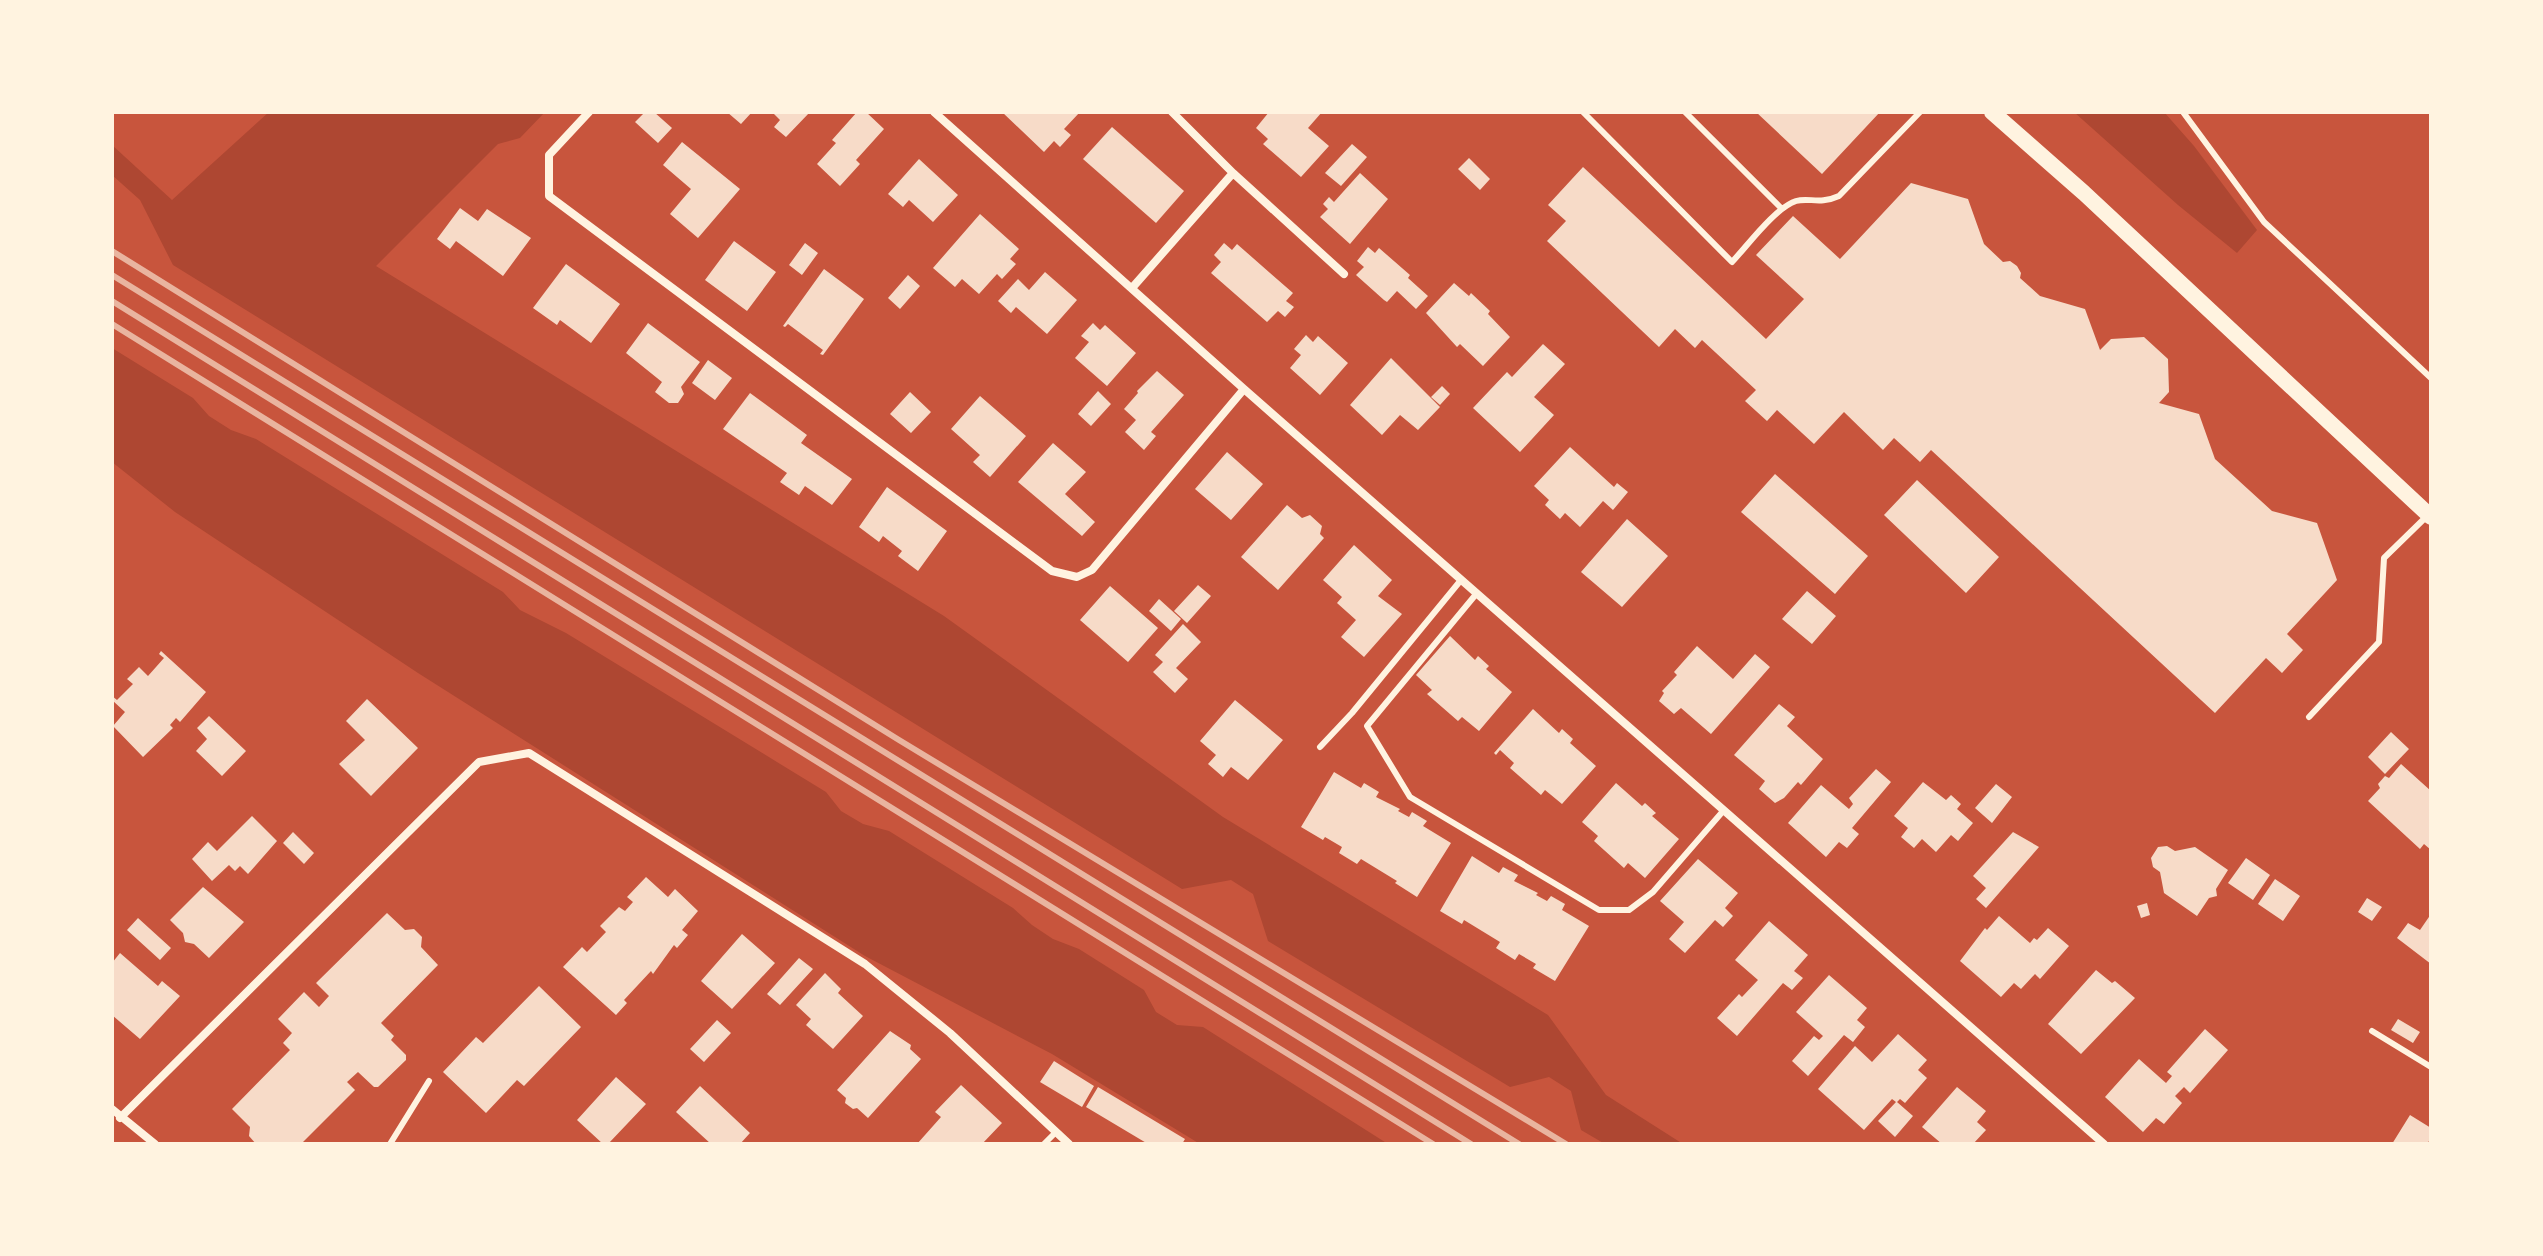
<svg xmlns="http://www.w3.org/2000/svg" width="2543" height="1256" font-family="Karla,sans-serif">
	<style>
		.green { fill: #ae4732 }
		.building { fill: #f7dbc8 }
		.lines { fill: none; stroke-linecap: round; stroke-linejoin: round }
		.service { stroke: #fff3e0; stroke-width: 6 }
		.minor { stroke: #fff3e0; stroke-width: 8 }
		.secondary { stroke: #fff3e0; stroke-width: 16 }
		.rail { stroke: #e9b49f; stroke-width: 6 }
	</style>
	<rect width="100%" height="100%" fill="#c8553d"/>
	<!-- green -->
	<path class="green" d="M269 112H545L520 138 498 144 376 266 944 616 1223 817 1548 1015 1606 1095 1683 1144H1605L1581 1130 1571 1091 1549 1077 1510 1087 1268 941 1253 894 1231 880 1182 889 173 265 140 200 112 175V145L172 200Z
		M2074 112H2164L2194 146 2257 230 2237 253 2178 205Z
		M112 348 193 398 209 416 231 430 256 439 503 592 520 610 566 633 826 792 841 811 863 824 889 831 1013 908 1032 925 1053 939 1079 949 1144 990 1156 1012 1177 1025 1203 1027 1388 1144H1200L1052 1054 865 956 418 673 175 512 112 462Z"/>
	<!-- building -->
	<path class="building" d="M645 112H654L672 128 658 143 635 122Z
		M727 112H752L741 124Z
		M772 112H810L786 137 774 127 780 120Z
		M857 112H866L884 129 856 160 860 164 840 186 817 164 836 143 832 140Z
		M1002 112H1080L1064 129 1071 135 1060 147 1054 141 1044 152Z
		M1269 112H1322L1308 128 1329 146 1301 177 1263 144 1268 139 1256 128Z
		M1756 112H1880L1822 174Z
		M1112 127 1184 191 1156 223 1083 159Z
		M682 142 740 189 698 238 670 214 691 189 663 165Z
		M1352 144 1367 157 1341 186 1325 173Z
		M1469 158 1490 179 1480 190 1458 169Z
		M919 159 958 195 933 222 909 200 903 207 888 194Z
		M1583 167 1766 339 1804 299 1756 255 1793 216 1840 259 1911 183 1968 199 1984 244 2003 262 2010 261 2017 266 2021 273 2020 278 2040 296 2085 309 2100 350 2111 339 2144 337 2168 359 2169 392 2159 403 2199 414 2215 459 2272 511 2317 523 2337 580 2287 634 2303 650 2282 673 2266 658 2215 713 1931 450 1920 462 1894 438 1883 450 1844 412 1814 444 1777 410 1767 421 1745 401 1756 390 1702 340 1695 348 1675 329 1659 347 1547 241 1566 221 1548 205Z
		M1360 173 1388 199 1350 244 1320 217 1328 209 1323 204 1329 197 1334 202Z
		M460 208 478 221 487 209 531 238 503 276 456 241 450 249 437 239Z
		M980 214 1019 249 1010 259 1016 264 1002 279 997 274 979 294 962 279 955 287 933 268Z
		M734 241 776 272 747 311 705 280Z
		M805 243 818 253 802 275 789 265Z
		M1224 243 1232 250 1237 244 1293 293 1286 301 1294 307 1285 317 1278 311 1267 322 1211 273 1221 262 1214 255Z
		M1368 247 1375 253 1379 248 1410 275 1408 278 1428 296 1416 309 1397 291 1387 302 1384 300 1356 275 1364 267 1357 261Z
		M566 264 620 304 591 343 560 320 557 325 533 308Z
		M824 269 864 299 823 355 820 354 823 350 788 324 785 327 783 326Z
		M1045 272 1077 300 1047 334 1016 307 1011 313 998 301 1018 279 1029 290Z
		M908 275 920 286 900 309 888 298Z
		M1454 283 1469 296 1471 293 1490 311 1488 314 1510 337 1483 366 1460 344 1457 347 1426 313Z
		M648 323 700 362 681 387 684 394 678 403H669L655 392 662 382 626 353Z
		M1093 323 1100 330 1105 325 1136 353 1107 386 1075 358 1089 342 1081 336Z
		M1306 335 1313 342 1318 336 1348 363 1320 395 1290 368 1301 355 1294 349Z
		M1543 344 1565 364 1534 397 1554 415 1520 452 1473 408 1507 372 1512 377Z
		M1391 358 1440 407 1418 430 1400 415 1382 435 1350 405Z
		M708 360 732 378 715 400 692 383Z
		M1157 371 1184 395 1151 432 1156 436 1144 450 1125 432 1136 420 1124 409 1138 393 1137 391Z
		M1442 386 1450 394 1440 405 1431 397Z
		M1098 391 1111 404 1091 426 1078 414Z
		M910 392 931 412 911 433 890 414Z
		M750 393 807 435 801 443 852 479 832 505 805 486 799 495 780 482 787 473 723 429Z
		M980 396 1026 436 990 477 973 462 980 455 951 429Z
		M1053 443 1086 472 1065 494 1095 522 1082 536 1018 482Z
		M1570 447 1614 487 1617 483 1628 492 1613 510 1603 501 1580 527 1565 513 1560 519 1545 505 1549 500 1534 486Z
		M1227 452 1263 484 1231 520 1195 489Z
		M1775 474 1868 556 1835 594 1741 512Z
		M1917 480 1999 557 1966 593 1884 515Z
		M887 487 947 531 918 571 898 556 902 551 883 536 879 542 859 527Z
		M1287 505 1302 518 1310 515 1322 526 1320 534 1324 538 1278 590 1241 557Z
		M1627 519 1668 556 1622 607 1581 572Z
		M1354 545 1392 580 1378 596 1402 614 1364 657 1341 637 1356 620 1337 603 1342 597 1323 580Z
		M1198 585 1211 596 1187 623 1174 611Z
		M1110 586 1158 628 1128 662 1080 620Z
		M1807 591 1836 616 1812 644 1782 619Z
		M1159 599 1181 619 1171 631 1149 611Z
		M1183 624 1201 642 1176 668 1188 679 1175 693 1153 672 1163 662 1155 655Z
		M1450 636 1475 660 1478 656 1489 666 1486 669 1512 692 1479 731 1462 717 1458 721 1427 694 1432 690 1416 675Z
		M1697 646 1733 679 1755 654 1770 667 1711 734 1681 708 1674 714 1659 701 1664 693 1662 691 1677 675 1674 672Z
		M161 651 206 692 180 722 176 718 170 725 173 728 143 757 113 726 125 712 112 700V696L117 700 133 684 127 679 139 667 148 676 164 658 159 654Z
		M367 699 418 748 371 796 339 764 365 740 346 721Z
		M1235 700 1283 740 1248 780 1231 767 1223 777 1208 764 1216 755 1200 741Z
		M1779 704 1795 717 1787 726 1823 759 1801 785 1798 782 1784 798 1775 803 1759 789 1765 781 1734 755Z
		M1533 709 1559 733 1562 729 1573 739 1570 743 1596 766 1562 804 1545 790 1541 795 1510 768 1514 763 1500 750 1496 755 1494 753Z
		M209 716 246 751 222 776 196 751 207 739 197 728Z
		M2391 732 2409 749 2385 774 2368 757Z
		M2401 764 2431 791 2429 797 2431 799V850L2424 844 2420 849 2368 801 2380 788 2378 784 2385 776 2389 778Z
		M1876 769 1891 782 1852 828 1859 834 1847 848 1839 842 1826 857 1788 823 1821 785 1849 809 1853 804 1849 798Z
		M1334 772 1361 788 1364 783 1379 792 1376 797 1400 809 1398 811 1409 817 1412 812 1427 821 1423 826 1451 843 1417 897 1395 883 1397 881 1361 859 1357 864 1339 853 1342 847 1325 837 1323 840 1301 827Z
		M1923 782 1946 800 1951 795 1961 804 1957 809 1973 823 1958 841 1951 835 1936 852 1922 839 1914 848 1901 837 1908 828 1894 816Z
		M1616 783 1642 806 1645 803 1656 813 1652 816 1679 839 1645 878 1628 863 1624 868 1594 841 1598 836 1582 822Z
		M1996 784 2012 797 1992 823 1975 808Z
		M252 816 277 841 248 874 240 866 235 871 229 865 212 881 192 859 208 842 217 851Z
		M293 832 314 853 304 864 283 843Z
		M2013 832 2039 847 1986 908 1976 899 1986 888 1973 876Z
		M2167 846 2175 851 2195 847 2228 870 2216 889 2217 896 2209 898 2197 916 2164 893 2160 872 2153 867 2151 858 2158 847Z
		M1472 856 1499 873 1503 867 1518 875 1514 881 1538 893 1536 895 1547 901 1551 896 1565 904 1562 910 1589 926 1555 981 1533 968 1536 964 1519 954 1515 960 1496 948 1500 942 1464 920 1462 924 1440 911Z
		M2246 858 2270 875 2253 900 2228 883Z
		M1698 859 1738 893 1725 908 1733 916 1723 927 1715 920 1685 953 1669 939 1684 922 1660 901Z
		M646 877 668 897 675 889 698 911 682 930 688 935 677 948 674 945 653 974 651 971 624 1000 627 1003 616 1015 563 967 582 947 587 952 606 932 600 926 619 907 625 911 633 902 627 897Z
		M2275 879 2300 896 2283 921 2258 904Z
		M203 887 244 922 209 958 194 944 185 942 183 933 170 920Z
		M2367 898 2382 907 2372 921 2358 912Z
		M2147 903 2150 915 2141 918 2137 906Z
		M387 913 405 930 414 929 422 937 421 947 438 965 381 1023 394 1036 391 1040 406 1055V1060L378 1087H374L358 1072 347 1082 355 1090 301 1144H256L249 1136 250 1127 232 1109 290 1050 283 1043 292 1033 278 1019 304 992 319 1007 329 996 316 983Z
		M2431 914V964L2397 938 2408 923 2420 930Z
		M1999 916 2030 943 2034 938 2037 940 2048 928 2069 946 2040 979 2035 974 2021 989 2014 983 2001 997 1960 961 1985 928 1987 930Z
		M138 918 171 948 160 960 127 930Z
		M1769 921 1808 955 1794 971 1803 978 1792 990 1783 983 1737 1036 1717 1018 1739 994 1742 997 1758 980 1735 960Z
		M742 934 775 963 732 1009 701 981Z
		M120 953 158 986 162 981 180 996 140 1039 112 1015V963Z
		M799 958 813 969 780 1005 767 994Z
		M2096 970 2112 983 2115 981 2135 998 2081 1054 2048 1024Z
		M825 973 841 989 838 993 863 1016 833 1049 806 1025 811 1019 796 1005Z
		M1829 975 1867 1008 1857 1020 1865 1027 1853 1042 1844 1035 1808 1076 1792 1061 1814 1036 1819 1040 1823 1036 1796 1012Z
		M539 986 581 1027 524 1086 517 1080 486 1113 443 1072 476 1037 483 1043Z
		M2398 1019 2420 1032 2413 1043 2391 1030Z
		M717 1020 731 1033 704 1062 690 1049Z
		M2205 1029 2228 1050 2190 1093 2184 1087 2175 1096 2182 1103 2164 1124 2156 1118 2143 1132 2105 1097 2139 1059 2166 1083 2172 1076 2167 1072Z
		M890 1031 911 1045 910 1049 921 1059 868 1118 857 1108 853 1109 845 1103 846 1098 837 1090Z
		M1898 1034 1927 1060 1918 1070 1927 1078 1905 1103 1900 1099 1897 1102 1913 1116 1895 1137 1878 1121 1896 1102 1892 1099 1864 1130 1818 1089 1855 1046 1872 1062Z
		M1054 1061 1094 1086 1082 1107 1040 1082Z
		M616 1077 646 1104 608 1144H603L577 1120Z
		M961 1085 1002 1123 982 1144H917L941 1117 935 1112Z
		M700 1086 750 1133 740 1144H711L676 1112Z
		M1098 1087 1185 1139 1182 1144H1148L1086 1107Z
		M1957 1087 1986 1111 1977 1122 1986 1130 1973 1144H1942L1922 1127Z
		M2410 1115 2431 1128V1138L2427 1144H2392Z"/>
	<g class="lines">
		<!-- service -->
		<path class="service" d="M1583 112 1732 262C1748 245 1775 208 1796 201 1809 197 1819 205 1839 196L1920 112
			M1685 112 1782 209
			M2183 112 2264 222 2431 378
			M1477 593 1367 726 1410 797 1599 910H1629L1653 892 1724 810
			M2309 717 2379 642 2384 558 2426 517
			M1320 747 1352 713 1461 580
			M2372 1031 2431 1067
			M390 1144 429 1081
			M1044 1144 1056 1132"/>
		<!-- minor -->
		<path class="minor" d="M589 112 549 155V196L1052 571 1077 577 1092 570 1244 389
			M934 112 1244 389 2104 1144
			M1172 112 1233 173
			M1132 288 1233 173 1344 274
			M112 1109 155 1144
			M120 1118 479 762 529 753 865 964 950 1033 1069 1144"/>
		<!-- secondary -->
		<path class="secondary" d="M1992 112 2084 193 2431 517"/>
		<!-- rail -->
		<path class="rail" d="M112 251 899 740 1566 1144
			M112 275 1519 1144
			M112 301 1471 1144
			M112 324 1433 1144"/>
	</g>
	<!-- border -->
	<rect width="2543" height="1256" fill="none" stroke="#fff3e0" stroke-width="228"/>
</svg>
